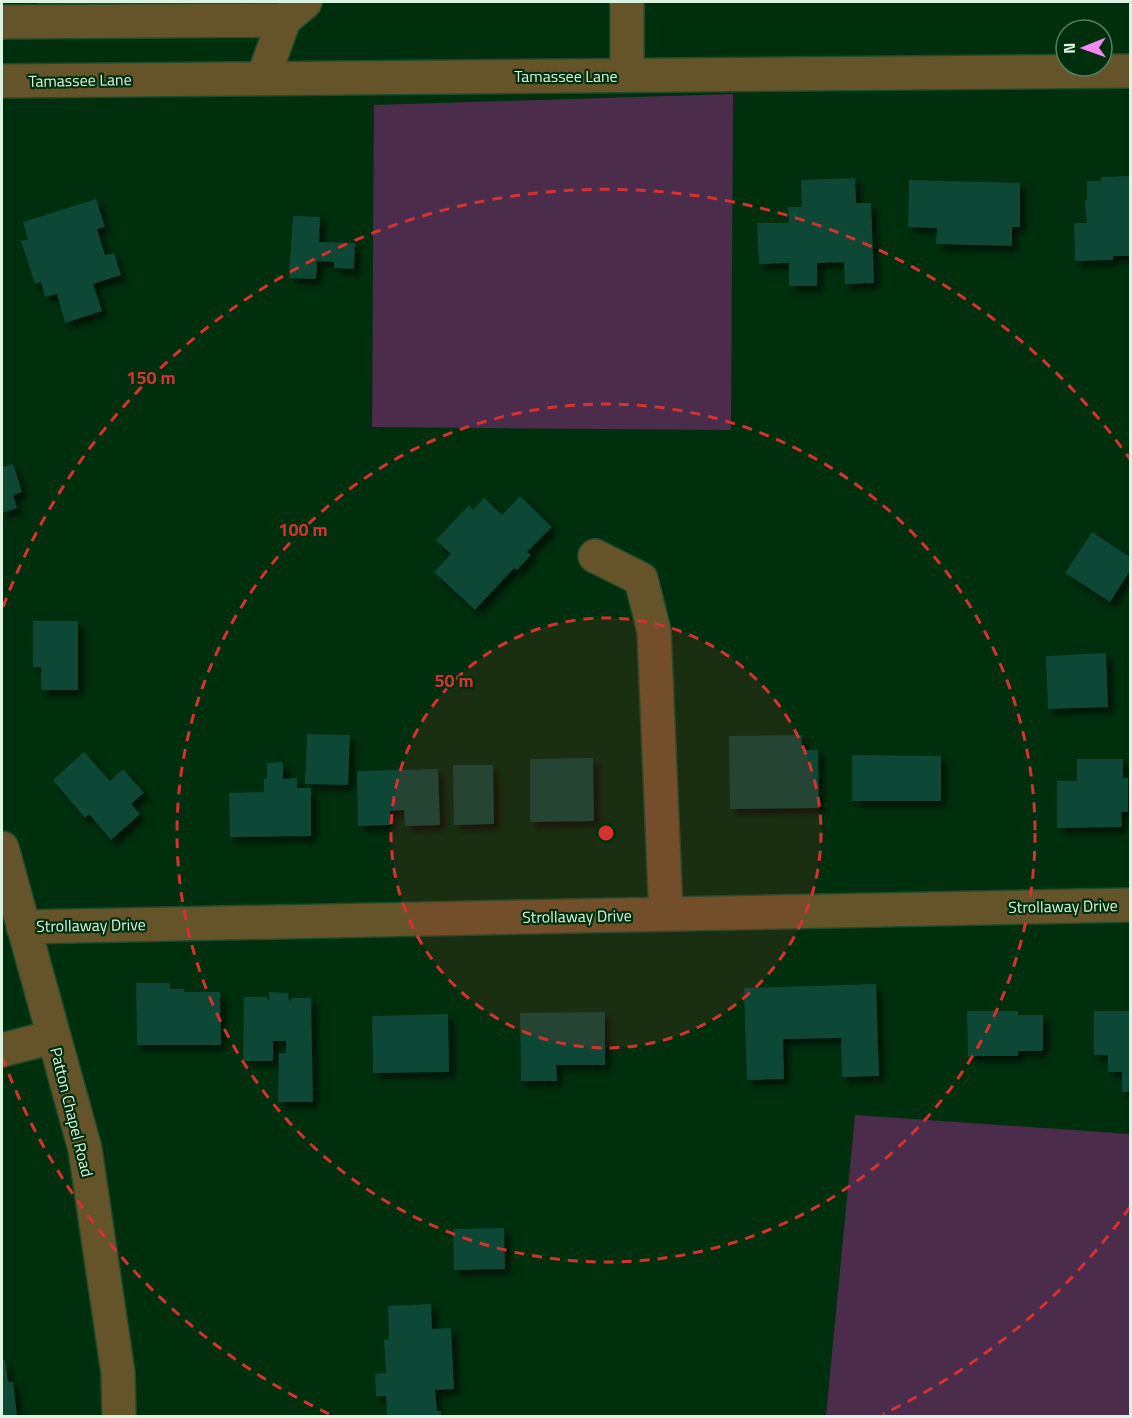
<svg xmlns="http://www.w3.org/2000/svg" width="1132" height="1418" font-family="'Titillium Web',sans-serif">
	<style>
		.green { fill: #4b2c4a }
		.building { fill: #0d4635; filter: url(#shadow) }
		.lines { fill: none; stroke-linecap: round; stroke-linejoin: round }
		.minor-casing { stroke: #1f4b2a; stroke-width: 36 }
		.minor { stroke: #65542a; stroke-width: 33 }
		.ring { fill: none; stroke: #d63231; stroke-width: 3; stroke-dasharray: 10 8 }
		.labels { text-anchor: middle; stroke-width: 4.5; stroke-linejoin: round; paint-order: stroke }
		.street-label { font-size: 16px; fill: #dcf4df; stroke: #002f0d }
		.centre { fill: #d63231; stroke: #002f0d; stroke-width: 3 }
		.ring-label { font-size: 18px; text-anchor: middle; font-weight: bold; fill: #d63231; stroke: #002f0d; stroke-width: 4.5; stroke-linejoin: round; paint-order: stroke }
	</style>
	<defs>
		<filter id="shadow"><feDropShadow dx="5.5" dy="5.5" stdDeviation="3" flood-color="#0009"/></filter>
	</defs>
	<rect width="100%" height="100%" fill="#002f0d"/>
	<!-- green -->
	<path class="green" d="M733 94 731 430 372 427 374 105Z
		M855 1115 1130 1134V1416H826Z"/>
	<!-- building -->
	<path class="building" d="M38 2H133V4L38 5Z
		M1130 176V256H1113V260L1075 261 1074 223H1087L1085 201 1087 199V181H1101V177Z
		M855 178 856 203H871L874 283 845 284 844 262 817 263V286H789V263L759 264 757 223H789L788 207H802L801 180Z
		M909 180 1020 183V227H1012V246L936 244 937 228 908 227Z
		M96 199 105 227 97 229 105 255 114 253 121 275 93 284 102 311 65 323 57 294 45 297 41 282 35 284 21 241 28 239 23 222Z
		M293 216 320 217 319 242 355 243 354 269 334 268V262L317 261 316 279 289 278Z
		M13 464 22 492 13 495 17 508 2 513V467Z
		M520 496 552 527 527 552 531 555 517 570 514 568 475 610 434 572 451 554 436 540 469 505 473 510 484 498 502 515Z
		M1092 532 1130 557V571L1110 602 1065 573Z
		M33 621H78V690H41V667H33Z
		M1106 653 1108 707 1048 709 1046 656Z
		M307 734 350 735 348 785 305 784Z
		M802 735V750H818L819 808 730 809 729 736Z
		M84 752 110 781 123 769 144 793 131 804 140 814 111 840 89 814 85 818 53 780Z
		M852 755 941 756V801H852Z
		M593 758 594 821 530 822V759Z
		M1077 759H1123V778H1128V812H1121L1122 827 1057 828V781H1077Z
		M283 762V779L297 778V788H311V836L230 837 229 793 264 792V779L267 778V763Z
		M453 765H493L494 824 454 825Z
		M438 769 440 825 405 826 404 810 390 811V825L358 826 357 771Z
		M136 983H170V989H185L184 992H220L221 1045H137Z
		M876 984 879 1076 842 1077 841 1038 783 1039 784 1079 747 1080 744 988Z
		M269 992 288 993 289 1000 291 1001V998H311L313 1102H278L279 1053H286V1041H273V1061H243L244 997H267V1000H269Z
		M967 1011H1018V1015H1043V1051H1018V1056H968Z
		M1094 1011H1129L1130 1092H1122V1072H1108V1055H1094Z
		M605 1012V1065H556L557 1081H521L520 1013Z
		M448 1014 449 1072 373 1073 372 1016Z
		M504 1228 505 1269 454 1270 453 1229Z
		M431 1304 432 1329 451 1328 454 1389 435 1390 437 1411H441V1416H387L386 1396H376L375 1374 386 1373 384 1340 389 1339 388 1306Z
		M2 1360H5L8 1382H13L17 1416H2Z"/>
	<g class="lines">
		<defs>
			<path id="minor" d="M627 2V75
				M2 22 284 20
				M263 78 284 20 305 2
				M2 81 1130 71
				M595 556 641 579 654 631 666 914
				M2 848 85 1149 118 1373 119 1416
				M23 927 1130 905
				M2 1050 53 1037"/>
		</defs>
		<!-- minor casing -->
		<use href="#minor" class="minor-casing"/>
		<!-- minor -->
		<use href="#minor" class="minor"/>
	</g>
	<!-- distance rings -->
	<circle cx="606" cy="833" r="215" fill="#d63231" fill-opacity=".12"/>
	<g class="ring">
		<circle cx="606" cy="833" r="215"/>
		<circle cx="606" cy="833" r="429"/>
		<path d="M1130 1207A644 644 0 0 1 883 1414M329 1414A644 644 0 0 1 3 1059M3 607A644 644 0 0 1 1130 459"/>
	</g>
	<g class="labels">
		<!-- street labels -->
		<g class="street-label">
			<text x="566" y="82">Tamassee Lane</text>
			<text transform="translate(80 80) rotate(-1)" y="6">Tamassee Lane</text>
			<text transform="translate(1063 906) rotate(-1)" y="6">Strollaway Drive</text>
			<text transform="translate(577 916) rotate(-1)" y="6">Strollaway Drive</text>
			<text transform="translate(91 925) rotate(-1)" y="6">Strollaway Drive</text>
			<text transform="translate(72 1112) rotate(76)" y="6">Patton Chapel Road</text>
		</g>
	</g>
	<circle cx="606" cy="833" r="9" class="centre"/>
	<g class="ring-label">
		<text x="151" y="384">150 m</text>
		<text x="303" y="536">100 m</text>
		<text x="454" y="687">50 m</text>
	</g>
	<!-- border -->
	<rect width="1132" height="1418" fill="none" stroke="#dcf4df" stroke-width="6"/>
	<!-- north arrow -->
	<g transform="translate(1084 48) rotate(269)"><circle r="28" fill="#002f0d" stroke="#587e61" stroke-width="1.5"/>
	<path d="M0-4.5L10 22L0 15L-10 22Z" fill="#f389f1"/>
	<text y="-9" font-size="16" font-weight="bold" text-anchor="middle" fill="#dcf4df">N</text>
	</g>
</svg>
